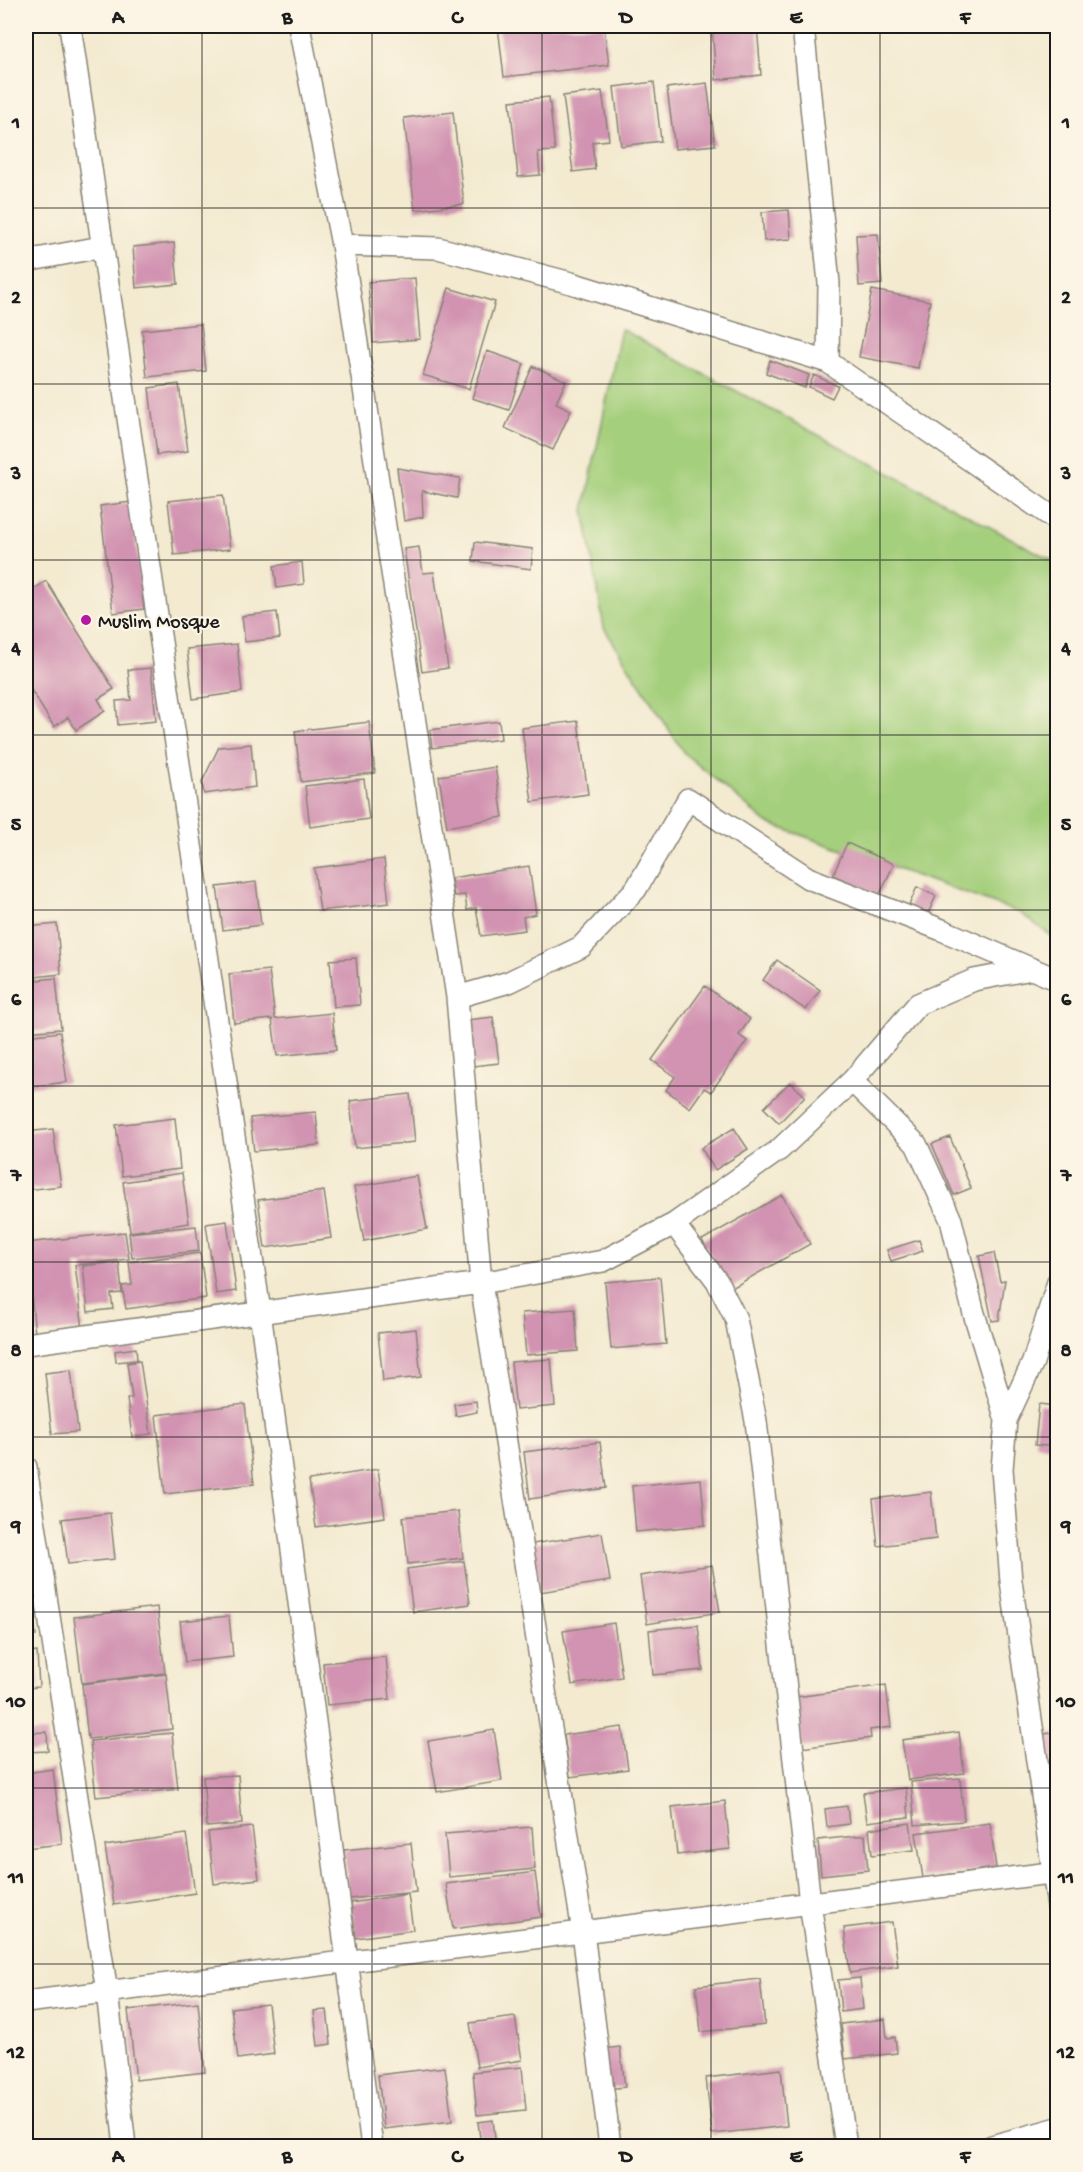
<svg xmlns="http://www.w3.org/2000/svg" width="1083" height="2172" font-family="'Gochi Hand',sans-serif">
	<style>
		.green { fill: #a4cf7c; stroke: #60764c; stroke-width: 1.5 }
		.building { fill: #d193b1 }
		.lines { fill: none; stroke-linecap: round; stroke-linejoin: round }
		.minor-casing { stroke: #888376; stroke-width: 24 }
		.minor { stroke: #fff; stroke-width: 21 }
		.grid { fill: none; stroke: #1c1c1c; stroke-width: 1.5; stroke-opacity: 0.55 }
		.poi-dot { fill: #b5179e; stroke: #fcf5e5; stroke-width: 2 }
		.labels { text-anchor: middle; stroke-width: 4.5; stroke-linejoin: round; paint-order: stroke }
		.poi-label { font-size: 20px; fill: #1c1c1c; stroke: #fcf5e5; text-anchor: start }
		.neatline { fill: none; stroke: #1c1c1c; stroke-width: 2 }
		.grid-label { font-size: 20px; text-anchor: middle; font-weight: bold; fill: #1c1c1c }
	</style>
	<rect width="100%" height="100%" fill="#fcf5e5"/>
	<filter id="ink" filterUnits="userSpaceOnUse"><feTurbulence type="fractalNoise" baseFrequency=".0167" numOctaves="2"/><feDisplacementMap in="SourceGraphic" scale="12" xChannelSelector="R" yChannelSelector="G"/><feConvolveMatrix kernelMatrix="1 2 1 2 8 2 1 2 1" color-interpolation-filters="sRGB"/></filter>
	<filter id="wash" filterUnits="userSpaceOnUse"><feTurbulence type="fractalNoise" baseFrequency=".008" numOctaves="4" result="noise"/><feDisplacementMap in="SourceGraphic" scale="24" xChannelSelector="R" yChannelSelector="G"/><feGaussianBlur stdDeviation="1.35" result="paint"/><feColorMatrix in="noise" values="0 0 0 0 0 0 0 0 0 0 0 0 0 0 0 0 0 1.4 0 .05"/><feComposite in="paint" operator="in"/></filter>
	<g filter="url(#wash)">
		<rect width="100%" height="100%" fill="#f3ead0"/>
		<!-- green -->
		<path class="green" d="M621 329 1057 563V940L1020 913 767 823 684 753 604 628 584 510Z"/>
		<g id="blocks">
			<!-- building -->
			<path class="building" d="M498 26H604L609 65 504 77Z
				M712 26H757L761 75 716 80Z
				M654 82 661 141 621 146 614 87Z
				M707 83 715 145 675 149 667 88Z
				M602 91 609 140 592 142 595 169 573 172 563 96Z
				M549 97 555 151 538 152 540 175 518 177 510 101Z
				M453 112 464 204 415 210 404 118Z
				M789 210 791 239 764 241 762 212Z
				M878 234 882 284 859 286 856 235Z
				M174 243 178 284 136 288 133 247Z
				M415 278 420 339 373 343 368 282Z
				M449 288 495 302 469 389 423 375Z
				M872 290 930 301 918 368 859 357Z
				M201 324 206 371 147 377 142 330Z
				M487 351 524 364 509 410 472 398Z
				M770 360 809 375 805 388 766 373Z
				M533 366 566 381 556 403 571 410 553 450 505 428Z
				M814 375 838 386 832 398 809 387Z
				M179 384 188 451 157 455 149 388Z
				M397 468 460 478 457 498 422 491 423 517 404 521Z
				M223 495 230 549 174 555 168 501Z
				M131 502 144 609 113 613 100 506Z
				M475 542 533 549 531 569 473 561Z
				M419 547 423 573 434 572 448 668 422 672 404 549Z
				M302 562 304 584 277 588 274 566Z
				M46 581 114 689 98 699 105 711 76 730 68 717 54 727 26 682V588L28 593Z
				M277 612 280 638 245 642 242 616Z
				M237 644 242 692 193 699 187 649Z
				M151 668 156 721 118 725 116 701 131 700 128 670Z
				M499 721 501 739 432 748 430 730Z
				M578 721 588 794 532 802 522 728Z
				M369 722 375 773 301 782 295 731Z
				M251 744 255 787 204 794 202 782 219 747Z
				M495 767 503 817 447 827 439 776Z
				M364 779 369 819 310 827 305 786Z
				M847 843 894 864 879 896 833 875Z
				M384 859 389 903 320 911 314 868Z
				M529 866 536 914 523 917 525 930 481 936 476 908 467 910 465 895 454 896 451 878Z
				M256 882 261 925 223 930 217 887Z
				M917 887 936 896 926 918 907 910Z
				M57 924 61 974 26 978V927Z
				M356 958 360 1005 334 1007 330 960Z
				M777 960 820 990 806 1010 763 980Z
				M269 970 275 1019 332 1013 336 1050 277 1056 272 1019 234 1023 229 974Z
				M56 978 61 1029 26 1032V981Z
				M705 986 750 1019 739 1035 747 1041 711 1092 704 1088 690 1108 666 1090 675 1077 652 1060Z
				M493 1017 499 1063 473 1066 467 1020Z
				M60 1032 67 1082 26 1087V1036Z
				M790 1082 805 1096 779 1123 764 1108Z
				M410 1094 415 1142 355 1148 350 1101Z
				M316 1112 319 1145 254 1151 250 1118Z
				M175 1118 180 1169 122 1176 116 1125Z
				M734 1128 748 1149 715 1170 701 1148Z
				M53 1129 61 1186 26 1190V1132Z
				M950 1137 971 1188 954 1195 932 1144Z
				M182 1173 189 1223 130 1232 123 1182Z
				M417 1176 427 1229 364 1241 354 1187Z
				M324 1191 331 1238 265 1248 258 1200Z
				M782 1195 810 1244 730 1289 702 1240Z
				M227 1221 236 1291 216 1294 206 1224Z
				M196 1226 199 1251 132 1258 129 1233Z
				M125 1232 129 1259 75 1265 83 1329 35 1334 26 1243Z
				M919 1240 923 1251 891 1261 887 1250Z
				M200 1253 206 1298 126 1309 122 1286 132 1285 129 1262Z
				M994 1253 1000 1281 1005 1280 999 1320 992 1321 979 1256Z
				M119 1262 122 1293 111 1294 113 1309 88 1312 83 1266Z
				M660 1277 666 1344 611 1349 605 1282Z
				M575 1309 578 1351 526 1355 522 1313Z
				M416 1329 421 1377 383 1381 378 1333Z
				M136 1348 137 1360 116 1362 115 1351Z
				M551 1359 555 1406 516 1410 511 1362Z
				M140 1361 151 1434 132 1437 127 1399 132 1398 127 1363Z
				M71 1370 78 1432 52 1434 45 1373Z
				M476 1401 477 1412 456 1416 454 1404Z
				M245 1404 254 1484 165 1494 156 1415Z
				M1039 1404 1058 1406V1447L1035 1445Z
				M600 1442 606 1488 530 1499 524 1452Z
				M378 1469 385 1517 316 1527 309 1480Z
				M701 1479 705 1525 636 1532 632 1486Z
				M931 1492 936 1539 878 1546 873 1499Z
				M458 1511 463 1558 408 1564 403 1517Z
				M110 1513 115 1559 68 1564 62 1519Z
				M602 1533 610 1581 540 1592 532 1544Z
				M26 1559 36 1636 26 1637Z
				M464 1561 470 1604 413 1612 407 1569Z
				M712 1565 720 1612 647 1624 640 1576Z
				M157 1607 165 1673 82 1683 74 1617Z
				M229 1616 233 1657 185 1662 180 1621Z
				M614 1623 622 1677 572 1685 563 1631Z
				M698 1625 703 1670 653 1675 649 1630Z
				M37 1652 39 1687 26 1688V1653Z
				M386 1657 390 1699 327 1705 323 1663Z
				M166 1674 172 1729 88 1739 82 1684Z
				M886 1685 891 1727 870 1730 871 1738 802 1748 796 1697Z
				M622 1727 628 1769 570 1777 564 1735Z
				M494 1730 502 1781 437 1792 428 1741Z
				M47 1732 48 1751 26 1752V1733Z
				M959 1732 964 1773 908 1780 902 1740Z
				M1058 1732V1796H1051L1044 1734Z
				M172 1733 178 1789 96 1797 90 1741Z
				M53 1769 62 1844 26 1848V1773Z
				M238 1775 242 1824 207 1827 203 1777Z
				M960 1778 964 1821 915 1825 911 1782Z
				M906 1788 909 1817 867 1822 863 1793Z
				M725 1801 730 1849 677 1855 672 1807Z
				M847 1806 849 1824 827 1827 825 1809Z
				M910 1823 914 1850 872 1855 869 1829Z
				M990 1823 996 1868 923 1878 916 1833Z
				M252 1827 259 1879 214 1884 208 1832Z
				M532 1827 535 1869 449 1877 445 1834Z
				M186 1834 195 1893 114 1905 105 1846Z
				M865 1835 868 1870 821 1875 818 1840Z
				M411 1843 416 1892 349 1899 344 1850Z
				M535 1872 541 1917 453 1929 446 1884Z
				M408 1894 413 1930 356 1938 351 1903Z
				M892 1922 898 1966 850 1973 844 1928Z
				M860 1978 863 2009 841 2012 838 1980Z
				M760 1979 765 2025 701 2032 696 1986Z
				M198 2002 205 2072 136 2080 128 2010Z
				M268 2004 274 2054 238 2059 231 2008Z
				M327 2010 331 2044 318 2046 314 2011Z
				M515 2017 522 2060 477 2067 470 2023Z
				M885 2019 887 2038 895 2037 897 2053 845 2059 841 2024Z
				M620 2047 625 2087 607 2089 603 2049Z
				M445 2067 452 2121 384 2129 378 2075Z
				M522 2067 526 2110 477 2115 473 2072Z
				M781 2069 787 2126 712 2134 706 2078Z
				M493 2120 496 2146H481L478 2122Z"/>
		</g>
	</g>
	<g filter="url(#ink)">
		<use href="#blocks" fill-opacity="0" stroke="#888376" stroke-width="1.5"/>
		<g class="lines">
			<defs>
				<path id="minor" d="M70 26 260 1312 372 2146
					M299 26 342 245 457 997 481 1283 583 1932 610 2146
					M803 26 829 283 828 362
					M342 245 438 248 571 283 828 362 1058 521
					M26 261 101 247
					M457 997 509 982 581 947 636 889 688 799 808 878 942 930 1032 969
					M852 1081 916 1144 951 1220 973 1310 1006 1420
					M674 1224 717 1281 736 1319 756 1421 810 1903 846 2146
					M1058 1282 1033 1362 1006 1420 1002 1469 1011 1581 1058 1906
					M26 1344 481 1283 603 1261 674 1224 779 1150 852 1081 918 1004 974 980 1032 969 1058 980
					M26 1467 107 1992 125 2146
					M26 2002 1058 1872
					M992 2146 1058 2128"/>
			</defs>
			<!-- minor casing -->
			<use href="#minor" class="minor-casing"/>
			<!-- minor -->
			<use href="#minor" class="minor"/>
		</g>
	</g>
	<!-- grid -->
	<path class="grid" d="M202 26V2146M372 26V2146M542 26V2146M711 26V2146M880 26V2146M26 208H1058M26 384H1058M26 560H1058M26 735H1058M26 910H1058M26 1086H1058M26 1262H1058M26 1437H1058M26 1612H1058M26 1788H1058M26 1964H1058"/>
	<!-- markers -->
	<circle class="poi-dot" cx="86" cy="620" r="6"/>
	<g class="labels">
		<!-- poi labels -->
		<g class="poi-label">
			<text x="98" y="627">Muslim Mosque</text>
		</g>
	</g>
	<!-- margin -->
	<rect width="1083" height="2172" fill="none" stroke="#fcf5e5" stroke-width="66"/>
	<rect x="33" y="33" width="1017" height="2106" class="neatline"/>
	<g class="grid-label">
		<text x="118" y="23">A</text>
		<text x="287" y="23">B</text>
		<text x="457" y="23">C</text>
		<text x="626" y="23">D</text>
		<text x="796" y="23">E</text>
		<text x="965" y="23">F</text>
		<text x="16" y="128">1</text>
		<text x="1066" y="128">1</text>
		<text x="16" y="303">2</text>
		<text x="1066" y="303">2</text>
		<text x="16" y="479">3</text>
		<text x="1066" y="479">3</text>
		<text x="16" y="654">4</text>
		<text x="1066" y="654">4</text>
		<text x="16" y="830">5</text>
		<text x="1066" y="830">5</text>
		<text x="16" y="1005">6</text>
		<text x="1066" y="1005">6</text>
		<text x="16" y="1181">7</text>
		<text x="1066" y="1181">7</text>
		<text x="16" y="1356">8</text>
		<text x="1066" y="1356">8</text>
		<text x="16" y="1532">9</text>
		<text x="1066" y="1532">9</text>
		<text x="16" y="1707">10</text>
		<text x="1066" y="1707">10</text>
		<text x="16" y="1883">11</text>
		<text x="1066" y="1883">11</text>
		<text x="16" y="2058">12</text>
		<text x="1066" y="2058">12</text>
		<text x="118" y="2162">A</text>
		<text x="287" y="2162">B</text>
		<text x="457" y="2162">C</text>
		<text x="626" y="2162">D</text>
		<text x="796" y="2162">E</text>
		<text x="965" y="2162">F</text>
	</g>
</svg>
